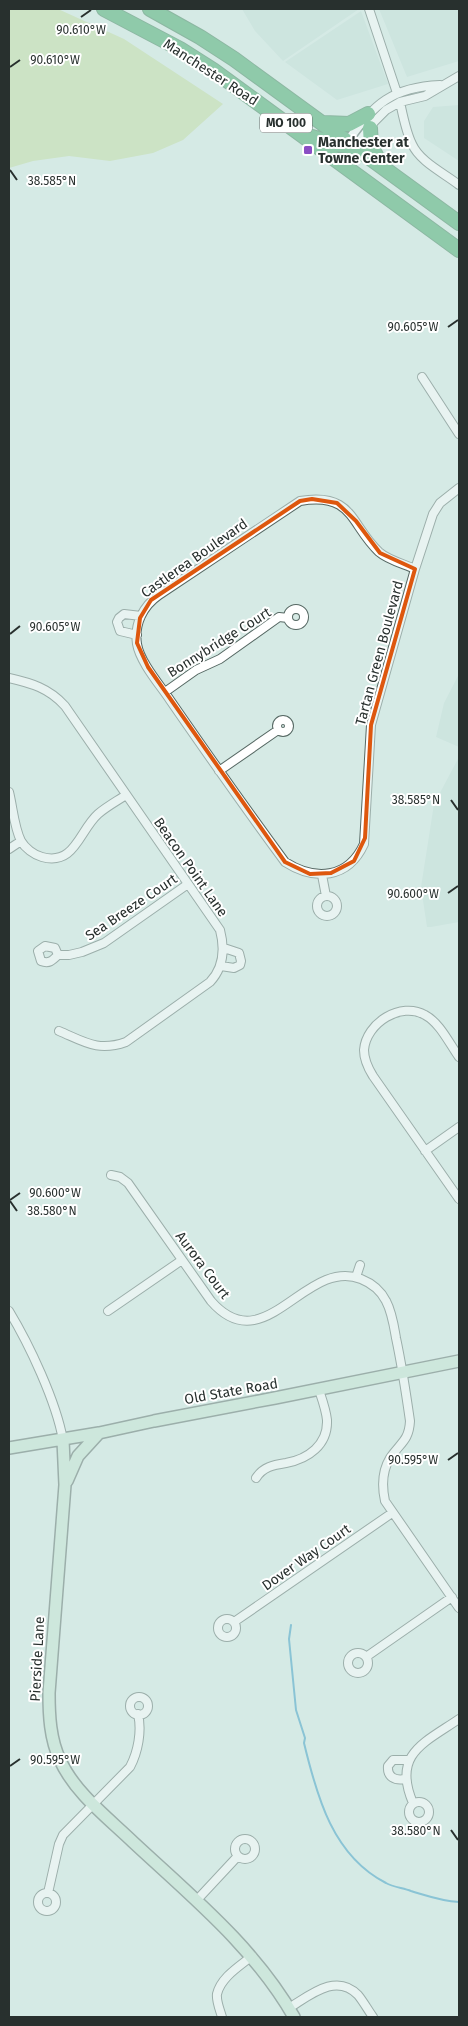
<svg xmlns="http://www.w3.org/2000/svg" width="468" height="2026" font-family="'Fira Sans',sans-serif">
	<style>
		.built { fill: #c3e0d8 }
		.green { fill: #c0dc9d }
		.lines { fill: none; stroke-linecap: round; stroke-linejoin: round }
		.stream { stroke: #2f97c0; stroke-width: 2 }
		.street-casing { stroke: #566863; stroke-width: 10 }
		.secondary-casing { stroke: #566863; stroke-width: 14 }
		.highway-casing { stroke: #347b50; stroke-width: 16 }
		.street { stroke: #fff; stroke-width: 8 }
		.secondary { stroke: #c4e4d0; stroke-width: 11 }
		.highway { stroke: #3aa463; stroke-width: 14 }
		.marked { fill: none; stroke: #de570e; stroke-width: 4; stroke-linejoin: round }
		.ticks { fill: none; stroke: #28302e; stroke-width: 2 }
		.poi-dot { fill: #8a4ec4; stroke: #fff; stroke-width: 2 }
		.labels { text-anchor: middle; stroke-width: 4; stroke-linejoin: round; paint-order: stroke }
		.shield { fill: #fff; stroke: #686e6d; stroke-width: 1 }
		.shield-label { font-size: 12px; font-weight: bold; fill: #28302e }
		.street-label { font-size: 14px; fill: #28302e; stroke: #fff }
		.poi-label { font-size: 14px; font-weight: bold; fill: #28302e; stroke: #fff; text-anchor: start }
		.ticks-label { font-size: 12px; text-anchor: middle; fill: #28302e; stroke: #fff; stroke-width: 4; stroke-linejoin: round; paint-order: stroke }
	</style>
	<rect width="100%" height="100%" fill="#d6eae5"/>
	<!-- built -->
	<path class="built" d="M242 9H359L283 61 255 31Z
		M379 9H459V61L407 77Z
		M361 11 388 84 337 100 285 62Z
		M459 105V161L424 138V121L433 107Z
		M459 674V747L436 737 444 703Z
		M459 757V922L431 927H427L421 887 434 804Z"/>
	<!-- green -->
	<path class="green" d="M9 9H58L124 39 223 104 183 140 153 153 110 161 69 156 33 161 9 168Z"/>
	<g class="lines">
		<!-- stream -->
		<path class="stream" d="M291 1625 289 1639 296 1710 305 1738 304 1743C317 1797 333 1856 386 1883 393 1887 403 1888 411 1891 428 1896 441 1901 459 1902"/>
		<defs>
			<path id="street" d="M369 9 397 93
				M400 102C403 116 406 132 412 144 420 162 444 173 459 185
				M348 141C373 104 393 87 440 85
				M355 147 374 122 386 110 400 102 425 96 459 76
				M422 377 459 434
				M415 569C404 564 388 560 379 552 350 525 354 492 300 501L159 595C143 606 134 624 137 644 140 662 160 685 170 700 208 755 246 809 285 862 315 881 348 879 364 844L371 725 415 569 433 514 440 503 459 488
				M288 617a8 8 0 1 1 16 0a8 8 0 1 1-16 0Z
				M137 635 120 631 117 622 119 618 124 614 141 616
				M9 678C31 683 49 688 65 706L220 930C225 949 224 967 210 982L126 1042C98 1052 85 1042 59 1031
				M165 692 196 670 220 659 279 617 288 618
				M277 726a6 6 0 1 1 12 0a6 6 0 1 1-12 0Z
				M219 771 278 730
				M9 792C13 808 14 827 21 841 25 848 34 855 42 857 75 866 79 831 98 814 106 807 117 801 126 795
				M9 849 21 841
				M322 875 326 896
				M317 906a10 10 0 1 1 20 0a10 10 0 1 1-20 0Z
				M58 955C52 961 49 964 41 961L38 951 45 946 55 948 58 955H69L82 952 104 943 188 884
				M221 966 234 968 240 965 241 961 239 953 224 948
				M459 1057C449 1043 440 1023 425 1015 401 1001 366 1023 364 1050 364 1060 368 1068 373 1076L459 1199
				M425 1151 459 1127
				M111 1175 120 1177 128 1183 211 1301C265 1363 305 1257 361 1279 371 1283 381 1291 386 1301 392 1312 394 1326 396 1338 402 1366 406 1393 410 1421 409 1441 400 1443 390 1458 382 1471 382 1487 385 1501L459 1608
				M356 1277 360 1265
				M9 1311C29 1344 56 1401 63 1440
				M108 1311 182 1260
				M256 1478C263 1467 273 1465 286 1463 308 1459 328 1445 327 1420 326 1410 322 1399 319 1390
				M218 1628a9 9 0 1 1 18 0a9 9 0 1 1-18 0Z
				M234 1622 392 1513
				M348 1663a10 10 0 1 1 20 0a10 10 0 1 1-20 0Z
				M366 1657 452 1597
				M130 1706a9 9 0 1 1 18 0a9 9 0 1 1-18 0Z
				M405 1779C395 1781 387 1777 388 1766L393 1760H408
				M409 1812a10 10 0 1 1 20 0a10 10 0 1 1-20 0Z
				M413 1803C392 1754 424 1743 459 1719
				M235 1849a10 10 0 1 1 20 0a10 10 0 1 1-20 0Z
				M38 1902a9 9 0 1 1 18 0a9 9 0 1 1-18 0Z
				M48 1893 59 1844 63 1835 130 1767C138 1752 142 1731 138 1714
				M196 1901 237 1857
				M289 2008C309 1996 336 1972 358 1995 363 2001 368 2010 373 2017
				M222 2017C220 2010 216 2001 217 1994 221 1977 240 1966 252 1956"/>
			<path id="secondary" d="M63 1440 65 1485 49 1693C49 1715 50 1739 60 1760 75 1793 107 1817 133 1842 191 1896 254 1947 294 2017
				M9 1448 99 1433 154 1421 275 1398 459 1361
				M67 1481 78 1456 99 1433"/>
			<path id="highway" d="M104 9 180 49 213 70 459 250
				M150 9 200 37 234 59 459 223
				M324 123 349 124 368 114
				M370 128 371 146 380 163
				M312 137 336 144 354 147"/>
		</defs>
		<!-- street casing -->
		<use href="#street" class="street-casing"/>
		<!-- secondary casing -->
		<use href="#secondary" class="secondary-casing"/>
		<!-- highway casing -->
		<use href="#highway" class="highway-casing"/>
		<!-- street -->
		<use href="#street" class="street"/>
		<!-- secondary -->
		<use href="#secondary" class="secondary"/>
		<!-- highway -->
		<use href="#highway" class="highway"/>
	</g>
	<!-- marked area -->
	<path d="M0 0H468V2026H0ZM312 499 337 503 356 521 380 553 415 569 371 725 365 838 354 861 331 873 310 874 285 862 148 667 137 643 140 618 151 600 300 501Z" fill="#d6eae5" fill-opacity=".55" fill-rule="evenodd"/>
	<path class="marked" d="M312 499 337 503 356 521 380 553 415 569 371 725 365 838 354 861 331 873 310 874 285 862 148 667 137 643 140 618 151 600 300 501Z"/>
	<!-- ticks -->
	<path class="ticks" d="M81 17 91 10M10 67 20 60M10 170 17 180M448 327 458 320M10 634 20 626M451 800 458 810M448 893 458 886M10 1200 20 1193M10 1201 17 1211M448 1460 458 1453M10 1766 20 1759M451 1830 458 1840"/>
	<!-- markers -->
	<rect class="poi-dot" x="303" y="145" width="10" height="10" rx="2.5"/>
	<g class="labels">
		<!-- shield labels -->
		<rect class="shield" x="260" y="113.5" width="52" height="19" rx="4"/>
		<g class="shield-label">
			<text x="286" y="127">MO 100</text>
		</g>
		<!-- street labels -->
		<g class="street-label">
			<text transform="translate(211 72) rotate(33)" y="5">Manchester Road</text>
			<text transform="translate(194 558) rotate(-35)" y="5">Castlerea Boulevard</text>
			<text transform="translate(219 642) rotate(-32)" y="5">Bonnybridge Court</text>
			<text transform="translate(379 653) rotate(-75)" y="5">Tartan Green Boulevard</text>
			<text transform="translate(191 867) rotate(55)" y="5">Beacon Point Lane</text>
			<text transform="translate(131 907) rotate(-34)" y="5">Sea Breeze Court</text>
			<text transform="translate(203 1265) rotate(53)" y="5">Aurora Court</text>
			<text transform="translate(231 1391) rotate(-10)" y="5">Old State Road</text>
			<text transform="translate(306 1557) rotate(-35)" y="5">Dover Way Court</text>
			<text transform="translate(37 1659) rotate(-87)" y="5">Pierside Lane</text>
		</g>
		<!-- poi labels -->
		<g class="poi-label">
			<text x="318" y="147">Manchester at<tspan x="318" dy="16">Towne Center</tspan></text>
		</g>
	</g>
	<g class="ticks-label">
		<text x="81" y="34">90.610°W</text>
		<text x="55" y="64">90.610°W</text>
		<text x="52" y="185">38.585°N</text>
		<text x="413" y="331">90.605°W</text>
		<text x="55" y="631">90.605°W</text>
		<text x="416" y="804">38.585°N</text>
		<text x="413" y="898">90.600°W</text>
		<text x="55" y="1197">90.600°W</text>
		<text x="52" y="1215">38.580°N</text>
		<text x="413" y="1464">90.595°W</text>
		<text x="55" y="1764">90.595°W</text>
		<text x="416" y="1835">38.580°N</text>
	</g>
	<!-- border -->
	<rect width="468" height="2026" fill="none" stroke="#28302e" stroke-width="20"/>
</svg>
